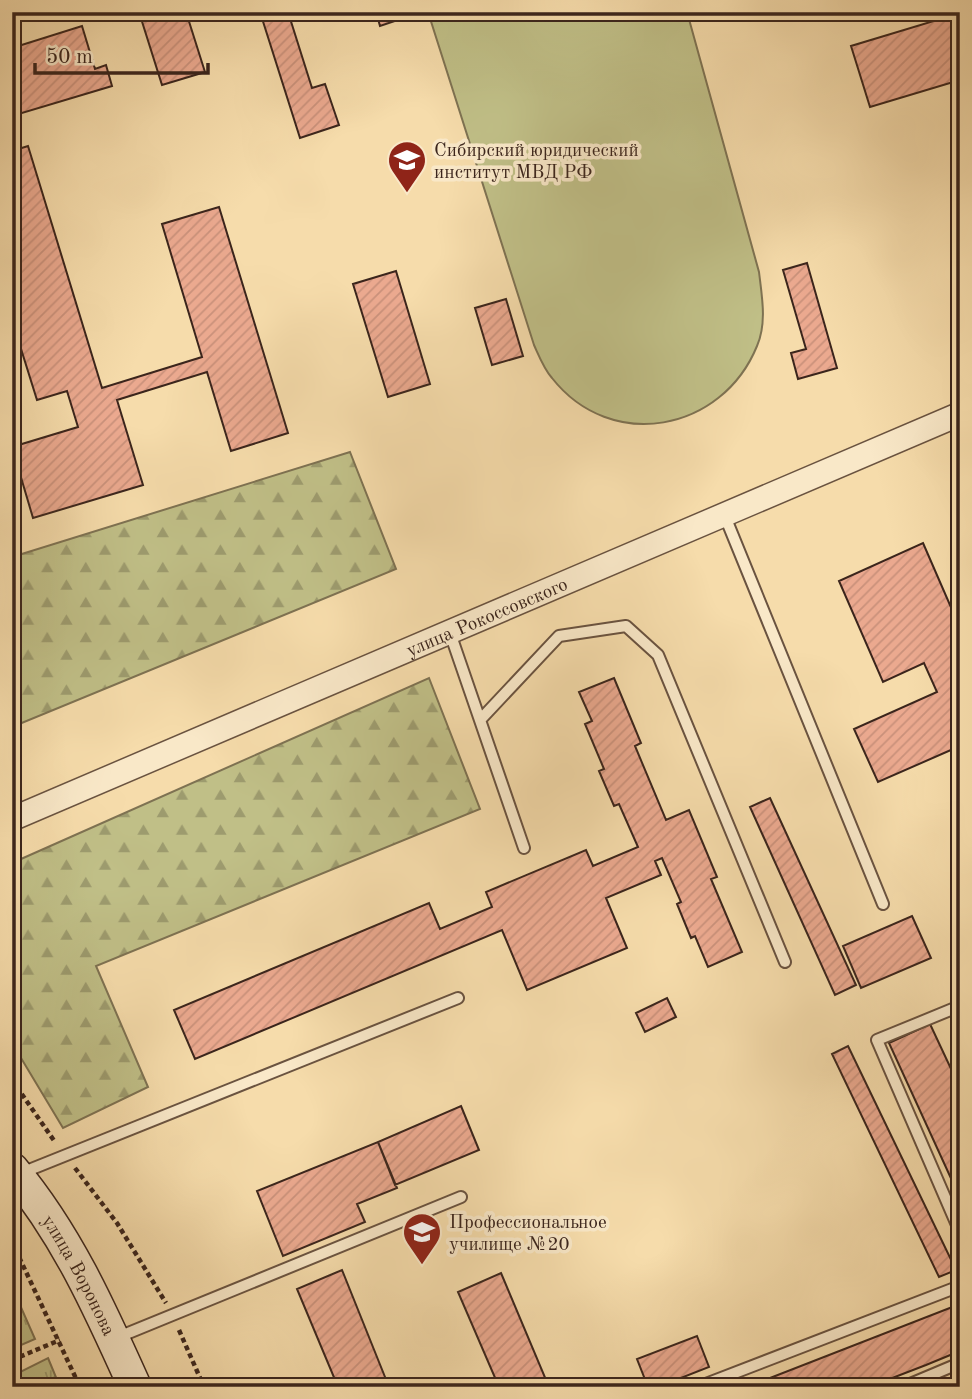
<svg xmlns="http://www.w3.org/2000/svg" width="972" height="1399" font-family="'Old Standard TT',serif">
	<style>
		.grass { fill: url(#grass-tufts); stroke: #7e7252; stroke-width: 2 }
		.forest { fill: url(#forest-firs); stroke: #7e7252; stroke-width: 2 }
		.garden { fill: #c0bf87; stroke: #7e7252; stroke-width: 2 }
		.building { fill: url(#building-hatch); stroke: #3b251c; stroke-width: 2 }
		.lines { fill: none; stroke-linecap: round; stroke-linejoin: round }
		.lane-casing { stroke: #6a5340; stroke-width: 14 }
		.street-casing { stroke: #6a5340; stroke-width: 26 }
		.secondary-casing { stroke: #3b251c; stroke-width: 35 }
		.path { stroke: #3b251c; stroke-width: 4.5; stroke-dasharray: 5 3.5; stroke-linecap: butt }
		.lane { stroke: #f9e8c8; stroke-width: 10 }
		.street { stroke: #f9e8c8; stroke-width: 23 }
		.secondary { stroke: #f9e8c8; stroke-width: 32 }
		.labels { text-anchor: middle; stroke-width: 7; stroke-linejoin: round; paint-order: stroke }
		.poi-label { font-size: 19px; fill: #3b251c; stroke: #f9e8c8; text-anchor: start }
		.street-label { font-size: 19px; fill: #3b251c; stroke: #f9e8c8 }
	</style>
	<defs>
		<pattern id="grass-tufts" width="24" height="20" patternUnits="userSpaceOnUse" patternTransform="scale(1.75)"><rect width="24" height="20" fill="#c0bf87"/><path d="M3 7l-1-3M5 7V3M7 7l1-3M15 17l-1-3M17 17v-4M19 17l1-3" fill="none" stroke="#9d9b6e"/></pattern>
		<pattern id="forest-firs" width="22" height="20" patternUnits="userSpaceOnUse" patternTransform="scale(1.75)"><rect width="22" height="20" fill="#c0bf87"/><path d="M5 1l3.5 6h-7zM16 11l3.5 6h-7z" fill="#9d9b6e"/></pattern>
		<pattern id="building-hatch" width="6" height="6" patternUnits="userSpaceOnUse" patternTransform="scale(1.75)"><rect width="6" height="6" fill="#eba98f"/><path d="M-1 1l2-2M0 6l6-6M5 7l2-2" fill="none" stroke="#ca917b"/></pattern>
	</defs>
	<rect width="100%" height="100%" fill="#f6dcab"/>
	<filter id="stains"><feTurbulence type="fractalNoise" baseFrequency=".00286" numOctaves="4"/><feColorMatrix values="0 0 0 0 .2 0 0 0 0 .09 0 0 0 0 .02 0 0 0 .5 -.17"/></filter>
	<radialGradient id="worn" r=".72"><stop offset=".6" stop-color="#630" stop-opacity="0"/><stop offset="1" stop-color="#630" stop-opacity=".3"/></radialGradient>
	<!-- grass -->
	<path class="grass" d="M12 1287 35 1339 12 1349Z
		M48 1358 60 1387H15L14 1375Z"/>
	<!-- forest -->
	<path class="forest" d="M350 452 396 569 12 727V557Z
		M429 678 480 809 96 966 148 1087 63 1128 12 1043V863Z"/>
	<!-- garden -->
	<path class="garden" d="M428 12H687L759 272C762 297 767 323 757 346 722 432 611 453 552 378 544 369 539 356 534 345Z"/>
	<!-- building -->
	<path class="building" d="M139 12H186L205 72 162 85Z
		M260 12H288L312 88 325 84 339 125 300 138Z
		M376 12H415L416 14 380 26Z
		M960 13V80L870 107 851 46Z
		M82 26 95 69 106 65 112 86 12 116V48Z
		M28 146 102 388 202 357 162 224 219 207 288 433 231 451 207 372 117 400 143 485 33 518 12 447 78 427 67 391 37 400 12 320V151Z
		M807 263 837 368 798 379 791 353 806 349 783 270Z
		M396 271 430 384 388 397 353 284Z
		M506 299 523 356 492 365 475 308Z
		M923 543 960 628V746L878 782 854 729 937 692 924 663 883 682 839 581Z
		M614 678 641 743 635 746 666 820 689 810 717 877 711 879 742 952 708 967 695 936 691 938 677 904 681 902 662 858 655 861 661 875 606 898 627 948 527 990 502 930 195 1059 174 1010 429 903 440 929 492 907 486 892 586 850 593 866 638 847 619 804 614 806 599 771 604 769 585 724 592 721 579 692Z
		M770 798 856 985 835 995 750 807Z
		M912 916 931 958 861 988 843 946Z
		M667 998 676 1017 645 1032 636 1013Z
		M930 1024 960 1088V1198L889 1043Z
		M848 1046 956 1270 939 1277 832 1054Z
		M461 1106 479 1150 395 1185 378 1142Z
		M378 1142 397 1188 357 1204 365 1222 283 1256 257 1191Z
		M342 1270 389 1387H338L297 1289Z
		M501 1273 549 1387H499L458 1292Z
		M960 1304V1351L926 1365 869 1387H747Z
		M697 1336 709 1367 658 1387H648L637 1359Z
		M960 1378V1387H941Z"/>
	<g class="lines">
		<defs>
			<path id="lane" d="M724 514 883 904
				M450 633 524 848
				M481 719 559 636 626 626 658 655 785 962
				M960 1006 877 1040 960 1232
				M19 1174 458 998
				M116 1338 461 1197
				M698 1387 960 1286
				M903 1387 960 1363"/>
			<g id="street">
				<path id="s1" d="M12 819 960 414"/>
			</g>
			<g id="secondary">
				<path id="s2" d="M12 1169C67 1235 100 1309 135 1387"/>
			</g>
		</defs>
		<!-- lane casing -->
		<use href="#lane" class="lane-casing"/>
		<!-- street casing -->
		<use href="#street" class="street-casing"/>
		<!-- secondary casing -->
		<use href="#secondary" class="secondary-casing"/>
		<!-- path -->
		<path class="path" d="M12 1080 55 1142
			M75 1168 117 1223 166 1303
			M12 1242 80 1387
			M179 1330 204 1387
			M12 1360 60 1340"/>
		<!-- lane -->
		<use href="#lane" class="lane"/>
		<!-- street -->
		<use href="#street" class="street"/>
		<!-- secondary -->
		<use href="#secondary" class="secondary"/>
	</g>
	<!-- icons -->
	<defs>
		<symbol id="university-pin" viewBox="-11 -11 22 30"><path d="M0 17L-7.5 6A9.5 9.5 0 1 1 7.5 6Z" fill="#8f2418" stroke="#f9e8c8"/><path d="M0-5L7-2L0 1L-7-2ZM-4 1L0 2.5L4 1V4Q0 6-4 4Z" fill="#fff"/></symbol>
	</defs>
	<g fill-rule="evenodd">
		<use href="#university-pin" x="385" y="138" width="44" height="60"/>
		<use href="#university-pin" x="400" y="1210" width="44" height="60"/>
	</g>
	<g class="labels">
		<!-- poi labels -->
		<g class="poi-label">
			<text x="434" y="156">Сибирский юридический<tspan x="434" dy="22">институт МВД РФ</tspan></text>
			<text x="449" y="1228">Профессиональное<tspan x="449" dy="22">училище №20</tspan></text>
		</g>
		<!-- street labels -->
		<g class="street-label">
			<text dy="7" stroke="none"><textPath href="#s1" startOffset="516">улица Рокоссовского</textPath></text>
			<text dy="7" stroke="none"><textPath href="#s2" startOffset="126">улица Воронова</textPath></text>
		</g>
	</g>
	<!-- margin -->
	<rect width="972" height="1399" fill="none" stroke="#f6dcab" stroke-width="42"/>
	<rect x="14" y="14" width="944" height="1371" fill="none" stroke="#3b251c" stroke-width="3.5"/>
	<rect x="21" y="21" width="930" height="1357" fill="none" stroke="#3b251c" stroke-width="2"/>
	<!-- scale -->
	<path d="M35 63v10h173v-10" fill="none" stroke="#3b251c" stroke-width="3.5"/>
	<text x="46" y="63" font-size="21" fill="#3b251c" stroke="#f9e8c8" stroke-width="5" paint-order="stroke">50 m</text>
	<rect width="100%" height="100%" filter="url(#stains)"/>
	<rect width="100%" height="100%" fill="url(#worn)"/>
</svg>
